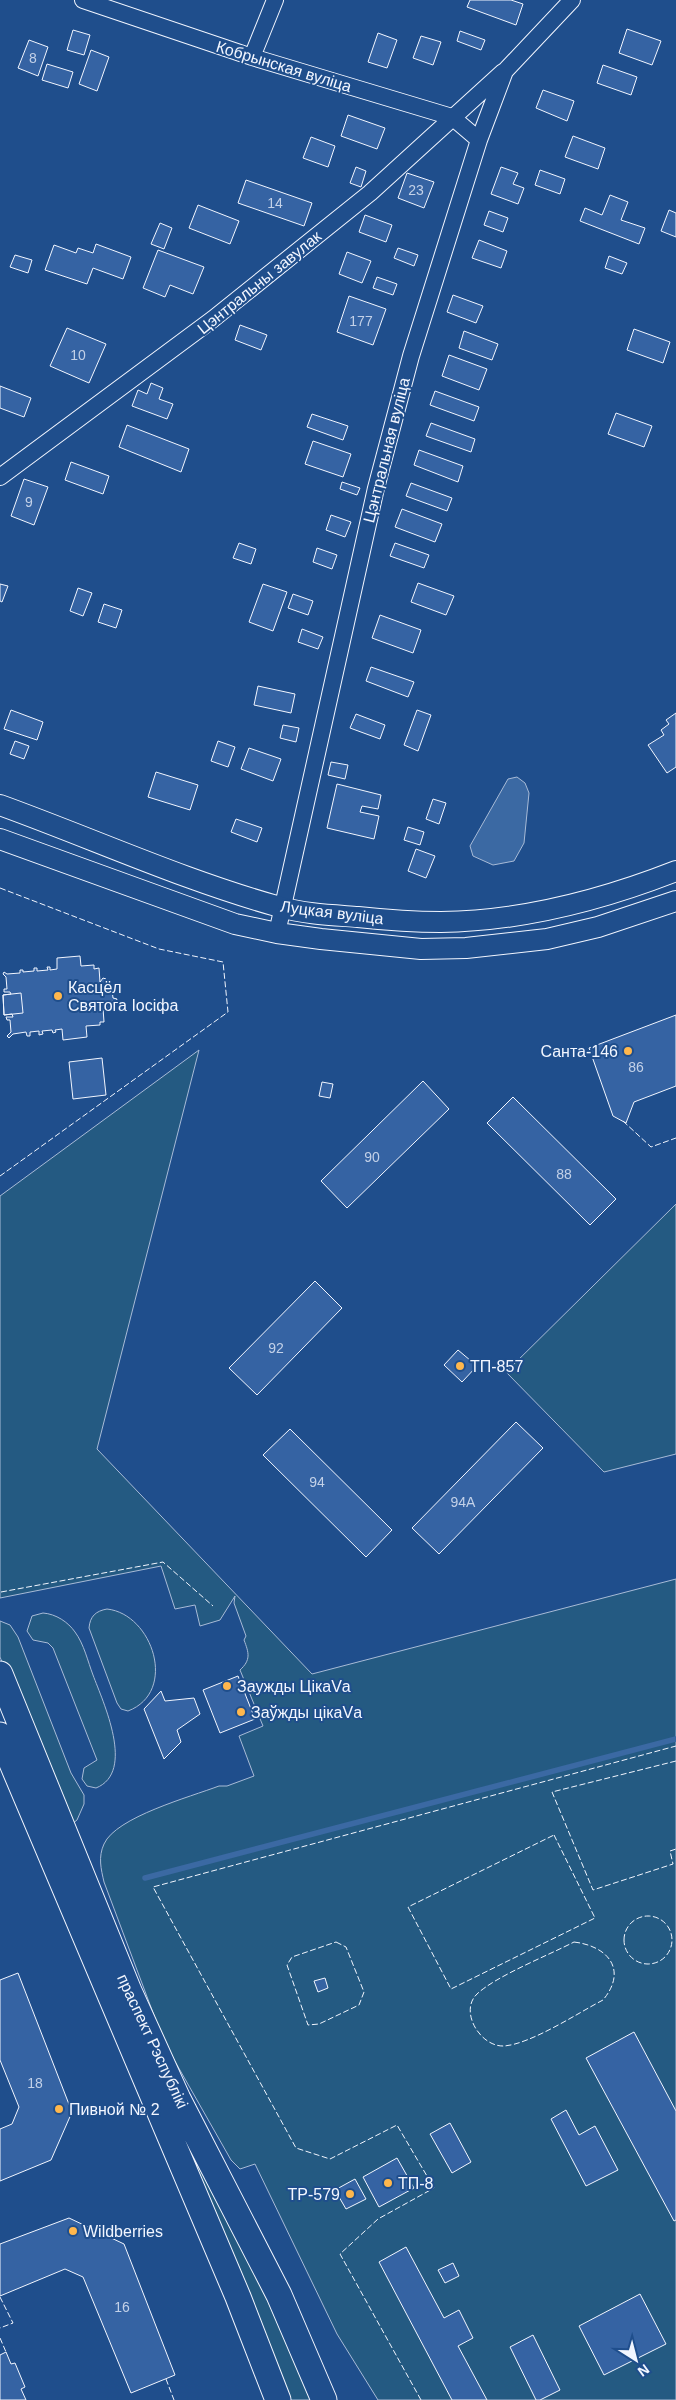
<svg xmlns="http://www.w3.org/2000/svg" width="676" height="2400" font-family="Helvetica,sans-serif">
	<style>
		.green { fill: #245a82; stroke: #a8bbd7 }
		.water { fill: #3b69a3; stroke: #a8bbd7 }
		.lines { fill: none; stroke-linecap: round; stroke-linejoin: round }
		.stream { stroke: #3b69a3; stroke-width: 5.5 }
		.building { fill: #3563a3; stroke: #f2f6ff }
		.minor-casing { stroke: #f2f6ff; stroke-width: 18 }
		.tertiary-casing { stroke: #f2f6ff; stroke-width: 22 }
		.primary-casing { stroke: #f2f6ff; stroke-width: 27 }
		.minor { stroke: #1f4e8c; stroke-width: 16 }
		.tertiary { stroke: #1f4e8c; stroke-width: 20 }
		.primary { stroke: #1f4e8c; stroke-width: 25 }
		.fence { stroke: #f2f6ff; stroke-width: 1; stroke-dasharray: 6 2.5; stroke-linecap: butt }
		.poi-dot { fill: #ffb74d; stroke: #1f4e8c; stroke-width: 2 }
		.labels { text-anchor: middle; stroke-width: 4; stroke-linejoin: round; paint-order: stroke }
		.number-label { font-size: 14px; fill: #c3d1e8 }
		.street-label { font-size: 16px; fill: #f2f6ff; stroke: #1f4e8c }
		.poi-label { font-size: 16px; fill: #f2f6ff; stroke: #1f4e8c; text-anchor: start }
	</style>
	<rect width="100%" height="100%" fill="#1f4e8c"/>
	<!-- green -->
	<path class="green" d="M199 1050 97 1449 312 1674 676 1579V2400H378L337 2334 255 2164 240 2169 231 2160 164 2042 104 1882C101 1869 98 1857 104 1844 116 1817 190 1797 219 1786H227L254 1776 239 1736 263 1726 240 1670C251 1660 249 1653 244 1640L246 1636 234 1603 235 1596 220 1620 200 1626 195 1605 175 1609 161 1566 0 1598V1196Z
		M676 1204V1454L604 1472 506 1372Z
		M107 1609C153 1614 178 1692 128 1711L121 1709 117 1703 89 1628C90 1616 96 1611 107 1609Z
		M43 1613C56 1614 68 1622 75 1632 84 1644 88 1662 93 1675 103 1702 136 1772 96 1788L87 1786 82 1779 84 1768 97 1760 53 1648 48 1643 33 1640 27 1631 32 1616Z
		M0 1621 10 1625 18 1637 71 1773 84 1795V1804L77 1820 72 1824 37 1750 0 1657Z
		M190 2157H194L257 2277 312 2400H289L239 2267 189 2163Z"/>
	<!-- water -->
	<path class="water" d="M517 777 525 783 529 793 524 843 514 861 493 865 473 856 470 846 508 779Z"/>
	<g class="lines">
		<!-- stream -->
		<path class="stream" d="M145 1878 676 1739"/>
	</g>
	<!-- building -->
	<path class="building" d="M470 0H511L523 4 516 25 467 7Z
		M627 29 661 41 652 65 619 53Z
		M73 30 90 35 84 55 67 50Z
		M460 31 485 40 481 50 457 41Z
		M378 33 397 40 387 68 368 62Z
		M421 36 441 42 433 65 413 58Z
		M29 40 48 47 38 76 18 68Z
		M91 50 109 57 97 91 79 84Z
		M47 64 73 72 68 88 42 80Z
		M603 65 637 77 631 95 597 83Z
		M543 90 574 101 567 121 536 108Z
		M348 115 385 128 377 149 341 136Z
		M573 136 605 148 598 169 565 157Z
		M311 137 335 146 328 167 303 158Z
		M356 167 366 171 361 187 350 183Z
		M501 167 518 173 513 184 524 188 518 204 491 194Z
		M540 170 565 179 560 194 535 185Z
		M407 173 434 182 424 208 398 198Z
		M246 180 312 203 304 226 238 203Z
		M610 195 628 202 621 220 645 228 639 244 580 221 585 208 602 215Z
		M198 205 239 221 230 244 189 228Z
		M669 210 676 213V237L661 231Z
		M489 211 508 218 503 232 484 225Z
		M365 215 392 225 386 242 359 232Z
		M160 223 172 228 164 249 151 244Z
		M479 240 507 251 501 268 472 258Z
		M96 244 131 257 123 279 93 268 87 284 45 270 54 245 76 253 78 248 93 253Z
		M398 248 418 255 414 266 394 258Z
		M158 250 204 267 193 294 170 285 165 297 143 288Z
		M347 252 371 261 362 283 339 274Z
		M15 255 32 260 28 273 10 267Z
		M609 256 627 263 622 274 605 268Z
		M377 277 397 284 393 295 373 288Z
		M453 295 483 306 476 323 447 312Z
		M349 296 386 309 373 345 337 332Z
		M240 325 267 335 261 350 235 340Z
		M67 328 106 344 89 383 50 366Z
		M634 329 670 342 663 363 627 350Z
		M464 331 498 344 492 360 459 348Z
		M449 355 487 369 479 390 442 376Z
		M151 383 163 388 159 399 173 404 167 419 132 406 138 390 147 394Z
		M0 386 31 398 24 417 0 408Z
		M435 391 479 407 474 421 430 405Z
		M616 413 652 426 644 447 608 434Z
		M312 414 348 426 343 440 307 427Z
		M431 423 475 439 471 452 426 436Z
		M127 425 189 449 181 472 119 447Z
		M313 441 351 454 343 477 305 464Z
		M419 450 463 466 458 482 414 465Z
		M71 462 109 476 103 494 65 480Z
		M24 479 48 487 34 525 11 516Z
		M342 482 360 488 357 495 340 489Z
		M411 483 452 498 447 511 406 496Z
		M402 509 442 524 435 542 395 527Z
		M331 515 351 522 345 537 326 530Z
		M239 543 256 549 251 564 233 558Z
		M395 543 429 555 424 568 390 556Z
		M317 548 337 555 332 569 313 562Z
		M418 583 454 596 446 615 411 602Z
		M0 584 8 586 2 602 0 601Z
		M263 584 287 592 273 631 249 622Z
		M78 588 92 593 83 616 70 611Z
		M293 594 313 601 308 615 288 608Z
		M104 604 122 610 116 628 98 622Z
		M380 615 421 630 413 653 372 638Z
		M302 629 323 637 318 649 298 642Z
		M371 667 414 682 408 697 366 681Z
		M258 686 295 694 291 713 254 705Z
		M11 710 43 722 37 740 4 729Z
		M417 710 431 715 418 751 404 745Z
		M676 713V767L667 773 648 745 664 735 661 730 669 724 666 720Z
		M356 714 385 725 380 739 350 728Z
		M283 725 299 728 296 742 280 738Z
		M15 741 29 746 24 759 10 754Z
		M218 741 235 747 228 767 211 761Z
		M249 748 281 759 273 781 241 769Z
		M331 762 348 765 345 779 328 775Z
		M156 772 198 785 190 810 148 797Z
		M337 784 381 795 378 809 362 806 360 812 379 816 374 839 327 828Z
		M433 799 446 803 439 824 426 819Z
		M236 819 262 828 257 842 231 832Z
		M408 827 424 832 420 845 404 840Z
		M416 849 435 856 426 878 408 871Z
		M80 956 81 966 94 965V969L99 968 100 982 103 978 106 979 105 983 110 987 114 985 115 988 112 990 113 998 117 999 116 1002 112 1001 107 1006 109 1010 107 1011 103 1008 104 1022H100V1025L86 1026 87 1037 63 1040 62 1029 55 1030 56 1032 53 1033 52 1030 42 1031 43 1034 39 1035V1031L30 1032V1036H27L26 1032 13 1034 9 1038 7 1036 11 1032 10 1020H7L6 1017H13L12 1014 4 1015 3 995 11 994 10 992H4V989H7L6 977 3 974 4 972 7 974 20 973V970H23V972L34 971V968H37V971L48 970 47 967H50V970L57 969V958Z
		M21 993 23 1013 4 1015 3 995Z
		M676 1015V1086L634 1102 626 1123 613 1116 589 1048Z
		M102 1058 106 1095 73 1099 69 1062Z
		M423 1081 449 1109 347 1208 321 1181Z
		M322 1082 333 1084 330 1098 319 1096Z
		M513 1097 616 1199 590 1225 487 1123Z
		M315 1281 342 1308 257 1395 229 1368Z
		M458 1350 477 1366 462 1382 444 1365Z
		M516 1422 543 1448 439 1554 412 1528Z
		M290 1429 392 1530 366 1557 263 1455Z
		M238 1676 255 1719 220 1733 203 1690Z
		M161 1691 165 1701 194 1698 200 1714 177 1730 181 1742 164 1759 144 1709Z
		M18 1973 72 2112 51 2160 0 2181V2129L12 2124 19 2107 0 2060V1980Z
		M325 1978 328 1988 318 1992 314 1981Z
		M634 2032 676 2111V2220L674 2221 586 2058Z
		M566 2110 579 2135 595 2126 618 2170 586 2186 551 2119Z
		M450 2123 471 2162 452 2173 430 2134Z
		M397 2158 414 2188 379 2207 363 2177Z
		M355 2179 366 2199 346 2209 335 2190Z
		M69 2218 124 2244 175 2375 131 2393 83 2277 65 2269 0 2296V2244Z
		M406 2247 444 2318 459 2310 473 2338 458 2346 487 2400H452L379 2262Z
		M453 2263 459 2276 445 2283 438 2270Z
		M640 2294 666 2344 604 2375 579 2326Z
		M533 2335 560 2390 540 2400H536L510 2347Z
		M6 2352 11 2364 15 2363 25 2387 21 2389 26 2400H0V2355Z"/>
	<g class="lines">
		<defs>
			<path id="minor" d="M83 0 252 57 452 117 479 140
				M252 57 275 0
				M0 477 213 319 370 193 503 72
				M277 933 376 488 411 356 479 140 505 71 572 0"/>
			<path id="tertiary" d="M0 805C94 839 183 880 280 907 305 914 332 915 358 917 386 920 413 922 441 922 521 921 602 900 676 871
				M0 839 235 924 277 933 321 939 421 949 466 948 547 939 598 927 676 901"/>
			<path id="primary" d="M0 1674 129 1991 178 2099 279 2295 324 2400
				M0 1735 238 2297 278 2400"/>
		</defs>
		<!-- minor casing -->
		<use href="#minor" class="minor-casing"/>
		<!-- tertiary casing -->
		<use href="#tertiary" class="tertiary-casing"/>
		<!-- primary casing -->
		<use href="#primary" class="primary-casing"/>
		<!-- minor -->
		<use href="#minor" class="minor"/>
		<!-- tertiary -->
		<use href="#tertiary" class="tertiary"/>
		<!-- primary -->
		<use href="#primary" class="primary"/>
		<!-- fence -->
		<path class="fence" d="M0 888 159 949 223 962 228 1012 0 1176
			M623 1121 651 1147 676 1138
			M1 1592 163 1562 213 1606
			M676 1761 552 1792 593 1890 673 1864 670 1851 676 1849
			M554 1835 595 1918 451 1989 408 1907Z
			M624 1940a24 24 0 1 1 48 0a24 24 0 1 1-48 0Z
			M336 1942 346 1947 364 1992 359 2005 319 2024 308 2025 287 1965 292 1957Z
			M574 1942C608 1946 628 1970 603 2000 578 2013 531 2044 504 2046 480 2047 459 2011 477 1994 496 1976 549 1955 574 1942Z
			M0 2297 13 2323 0 2328
			M0 2338 6 2352
			M166 2379 174 2400
			M421 2400 340 2254 378 2219 434 2188 397 2125 330 2159 296 2148 153 1887 676 1746"/>
	</g>
	<!-- markers -->
	<g class="poi-dot">
		<circle cx="58" cy="996" r="5"/>
		<circle cx="628" cy="1051" r="5"/>
		<circle cx="460" cy="1366" r="5"/>
		<circle cx="227" cy="1686" r="5"/>
		<circle cx="241" cy="1712" r="5"/>
		<circle cx="59" cy="2109" r="5"/>
		<circle cx="388" cy="2183" r="5"/>
		<circle cx="350" cy="2194" r="5"/>
		<circle cx="73" cy="2231" r="5"/>
	</g>
	<g class="labels">
		<!-- number labels -->
		<g class="number-label">
			<text x="33" y="63">8</text>
			<text x="416" y="195">23</text>
			<text x="275" y="208">14</text>
			<text x="361" y="326">177</text>
			<text x="78" y="360">10</text>
			<text x="29" y="507">9</text>
			<text x="636" y="1072">86</text>
			<text x="372" y="1162">90</text>
			<text x="564" y="1179">88</text>
			<text x="276" y="1353">92</text>
			<text x="317" y="1487">94</text>
			<text x="463" y="1507">94А</text>
			<text x="35" y="2088">18</text>
			<text x="122" y="2312">16</text>
		</g>
		<!-- street labels -->
		<g class="street-label">
			<text transform="translate(284 66) rotate(17)" y="6">Кобрынская вуліца</text>
			<text transform="translate(259 282) rotate(-39)" y="6">Цэнтральны завулак</text>
			<text transform="translate(386 450) rotate(-76)" y="6">Цэнтральная вуліца</text>
			<text transform="translate(332 912) rotate(7)" y="6">Луцкая вуліца</text>
			<text transform="translate(153 2041) rotate(65)" y="6">праспект Рэспублікі</text>
		</g>
		<!-- poi labels -->
		<g class="poi-label">
			<text x="68" y="993">Касцёл<tspan x="68" dy="18">Святога Іосіфа</tspan></text>
			<text x="618" y="1057" text-anchor="end">Санта-146</text>
			<text x="470" y="1372">ТП-857</text>
			<text x="237" y="1692">Заужды ЦікаVа</text>
			<text x="251" y="1718">Заўжды цікаVа</text>
			<text x="69" y="2115">Пивной № 2</text>
			<text x="398" y="2189">ТП-8</text>
			<text x="340" y="2200" text-anchor="end">ТР-579</text>
			<text x="83" y="2237">Wildberries</text>
		</g>
	</g>
	<!-- north arrow -->
	<g transform="translate(636 2360) rotate(144)" stroke="#1f4e8c" stroke-width="4" paint-order="stroke">
	<path d="M0-4L9 19L0 12L-9 19Z" fill="#f2f6ff"/>
	<text y="-8" font-size="14" font-weight="bold" text-anchor="middle" fill="#f2f6ff">N</text>
	</g>
</svg>
